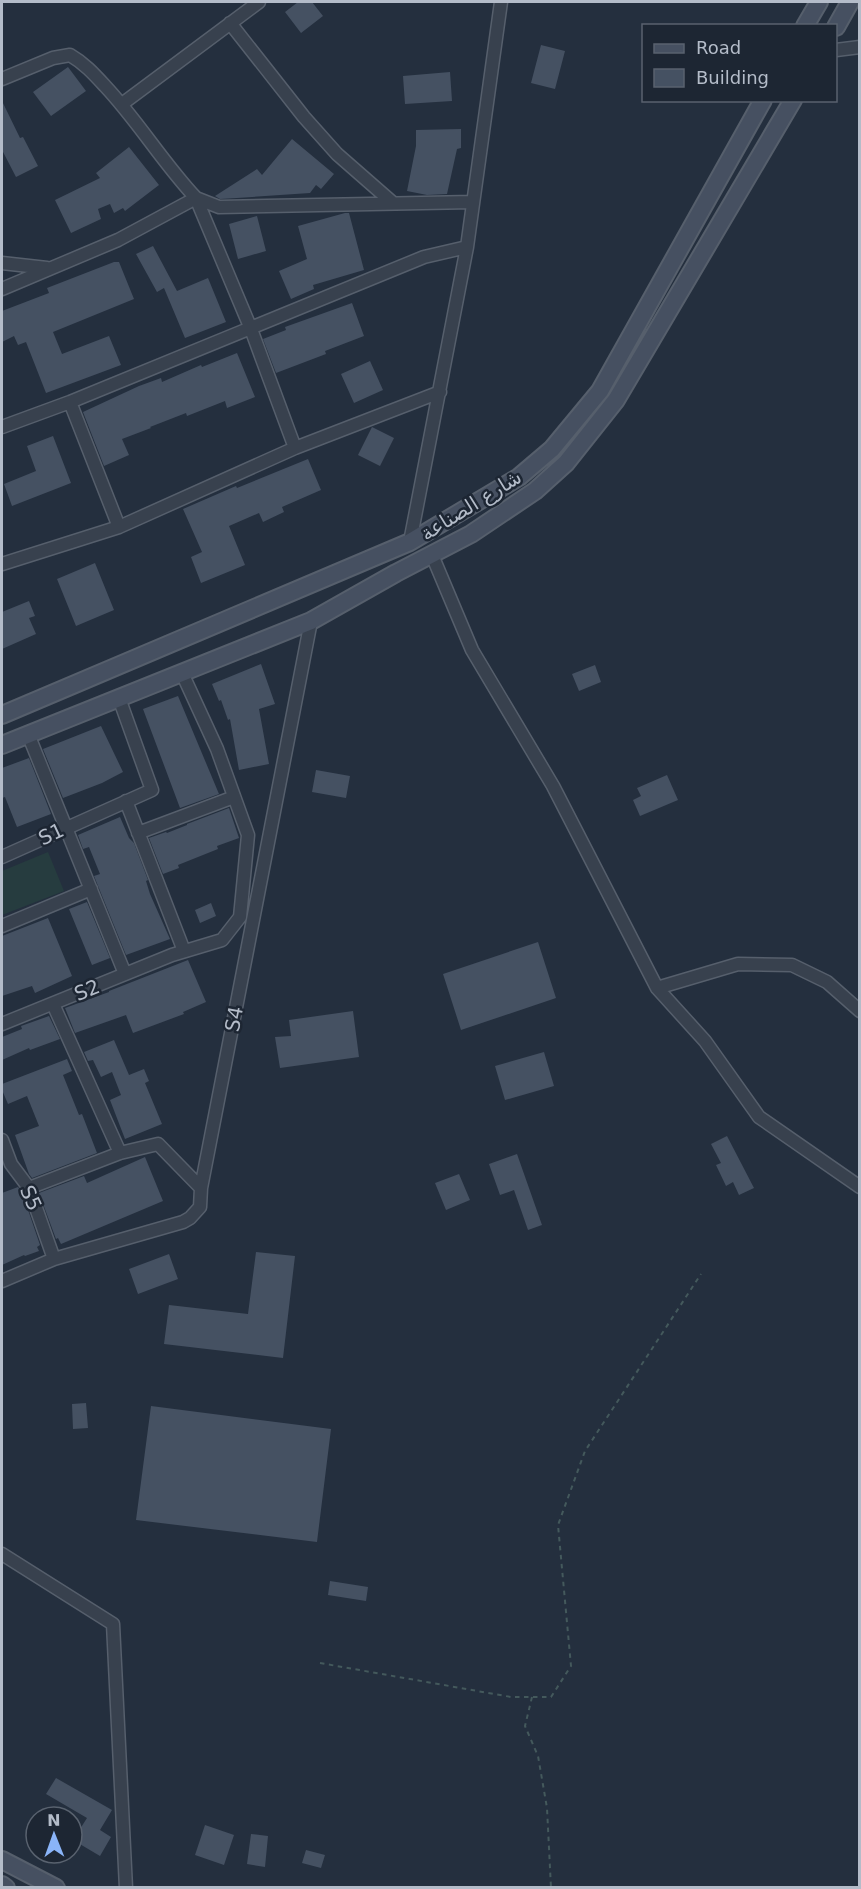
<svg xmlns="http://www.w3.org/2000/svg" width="861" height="1889" font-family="'DejaVu Sans','Noto Naskh Arabic',sans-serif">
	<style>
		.green { fill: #263c3f }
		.building { fill: #455162 }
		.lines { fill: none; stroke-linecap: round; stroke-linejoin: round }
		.street-casing { stroke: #565f6c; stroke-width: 15 }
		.secondary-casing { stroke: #565f6c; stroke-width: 20 }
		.path { stroke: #44595c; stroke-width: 2; stroke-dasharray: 4.5 4.5; stroke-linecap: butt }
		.street { stroke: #38414e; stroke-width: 12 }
		.secondary { stroke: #465061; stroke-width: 16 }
		.labels { text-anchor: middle; stroke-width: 5; stroke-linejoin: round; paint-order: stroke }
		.street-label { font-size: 20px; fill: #b4bcc9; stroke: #1d2633 }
	</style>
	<rect width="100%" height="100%" fill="#242f3e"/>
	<!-- green -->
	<path class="green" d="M48 852 64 891 2 915V871Z"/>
	<!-- building -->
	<path class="building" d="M298 2H312L323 16 301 33 285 12Z
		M541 45 565 51 555 89 531 83Z
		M68 67 86 91 51 116 33 92Z
		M450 72 452 101 405 104 403 76Z
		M2 101 20 138 23 137 38 166 16 177 2 150Z
		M461 129V148L457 149 447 194 427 195 407 191 416 146V130Z
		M292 139 334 174 321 189 316 185 310 193 237 198 220 199 215 196 257 169 262 175Z
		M129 147 159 185 125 211 123 208 114 213 110 204 98 209 101 219 71 233 55 200 100 178 96 173Z
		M345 213H349L364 270 313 285 314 289 291 299 279 271 307 259 298 226Z
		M257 216 266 251 238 259 229 224Z
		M153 246 177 291 208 278 226 322 185 338 164 288 157 292 136 254Z
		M114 262H119L134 299 53 332 62 354 109 336 121 365 46 393 26 342 18 345 14 336 2 342V311L49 293 47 288Z
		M352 303 364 336 325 351 326 354 276 373 263 339 286 330 285 327Z
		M237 353 255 397 227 408 225 401 187 416 186 413 150 427 151 428 122 439 129 455 104 466 83 412 139 386 161 378 162 382 201 365 202 367Z
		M370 361 383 390 354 403 341 374Z
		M372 427 394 438 380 466 358 455Z
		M53 436 71 483 12 506 4 484 36 471 27 446Z
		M308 459 321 490 282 507 284 512 263 522 259 513 229 526 245 565 201 583 191 557 202 552 183 509 236 486 237 488Z
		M95 563 114 610 76 626 57 579Z
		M29 601 35 616 29 618 36 634 2 649V612Z
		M261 664 275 704 259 709 269 764 239 770 230 719 228 720 221 700 219 701 212 684Z
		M595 665 601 682 579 691 572 674Z
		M178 696 219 794 180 808 143 709Z
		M101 726 123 772 102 783 63 798 43 749Z
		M29 758 51 814 17 827 5 797 2 798V768Z
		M316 770 350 776 346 798 312 792Z
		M667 775 678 800 640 816 633 800 641 796 637 788Z
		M229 808 239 838 217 846 218 849 178 865 179 868 163 874 149 838 166 832 167 833 187 825V824Z
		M120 817 129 838 134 843 148 880 146 881 150 894 170 939 126 955 94 876 100 874 89 847 83 849 78 835Z
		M87 902 110 958 92 965 69 909Z
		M211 903 216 916 200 923 195 910Z
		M48 918 72 976 35 993 32 986 2 996V936Z
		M538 942 556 998 461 1030 443 974Z
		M188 960 206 1002 183 1012 184 1014 133 1033 126 1015 75 1033 65 1008 109 992V991Z
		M353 1011 359 1057 280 1068 275 1037 291 1036 289 1020Z
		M49 1016 60 1039 30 1050 29 1048 2 1060V1037L22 1029 21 1026Z
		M114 1040 129 1075 144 1069 149 1081 145 1083 162 1124 125 1139 110 1100 121 1095 112 1072 101 1077 93 1060 88 1061 84 1052Z
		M544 1052 554 1086 505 1100 495 1066Z
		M67 1059 72 1071 63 1075 79 1115 82 1114 97 1153 32 1178 29 1174 15 1135 39 1126 27 1096 8 1104 2 1090V1084Z
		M727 1136 754 1188 739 1195 733 1182 726 1186 716 1165 721 1163 711 1144Z
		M517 1154 542 1225 528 1230 514 1190 500 1195 489 1164Z
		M145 1157 163 1201 61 1244 58 1238 56 1239 39 1193 84 1176 87 1183Z
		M459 1174 470 1200 446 1210 435 1183Z
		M18 1187 22 1192 40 1245 37 1247 39 1251 25 1256 24 1255 2 1265V1193Z
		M256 1252 295 1256 283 1358 164 1344 169 1305 248 1314Z
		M169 1254 178 1279 138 1294 129 1269Z
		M86 1403 88 1428 73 1429 72 1404Z
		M151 1406 331 1429 317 1542 136 1520Z
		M330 1581 368 1587 366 1601 328 1595Z
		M56 1778 112 1810 100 1830 111 1837 100 1856 73 1840 87 1818 46 1794Z
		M205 1825 234 1835 224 1865 195 1855Z
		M251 1834 268 1836 265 1867 247 1864Z
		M306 1850 325 1855 321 1868 302 1863Z"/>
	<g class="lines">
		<defs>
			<path id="street" d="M230 23 304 117 337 154 393 203
				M836 50 860 47
				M2 79 53 58 70 55C84 63 94 74 105 86 138 121 163 163 196 198L251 329 295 448
				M122 104 259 2
				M2 263 47 268
				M2 289 118 240 196 198 219 207 473 202
				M70 402 119 527
				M2 427 70 402 424 257 467 247
				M410 542 467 247 501 2
				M432 555 472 650 553 786 657 988 705 1041 759 1117 860 1187
				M2 564 119 527 295 448 440 392
				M28 734 125 974
				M126 801 184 951
				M138 833 234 797
				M2 857 152 790 119 698
				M2 926 91 889
				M657 988 738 964 792 965 827 982 860 1011
				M53 1004 120 1153
				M2 1024 172 955 222 940 240 917 248 835 217 749 182 673
				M2 1140 11 1164 29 1188 54 1259
				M29 1188 120 1153 158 1144 201 1188
				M2 1281 54 1259 183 1222 190 1218 200 1207 201 1188 311 621
				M2 1554 113 1624 126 1888"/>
			<path id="secondary" d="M805 26 819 2
				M836 27 850 2
				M2 715 410 542 519 477 552 449 600 391 763 100
				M2 745 311 621 396 573 471 534 535 491 566 463 616 400 793 100
				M2 1860 56 1888
				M2 1885 6 1888"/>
		</defs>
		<!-- street casing -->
		<use href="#street" class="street-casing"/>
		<!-- secondary casing -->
		<use href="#secondary" class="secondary-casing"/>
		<!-- path -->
		<path class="path" d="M320 1663 511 1697H551L571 1666 558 1525 585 1451 701 1274
			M532 1697 525 1726 538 1756 547 1808 551 1888"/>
		<!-- street -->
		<use href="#street" class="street"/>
		<!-- secondary -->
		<use href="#secondary" class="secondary"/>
	</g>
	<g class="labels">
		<!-- street labels -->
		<g class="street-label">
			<text transform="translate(471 505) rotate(-32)" y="7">شارع الصناعة</text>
			<text transform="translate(51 834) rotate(-25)" y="7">S1</text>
			<text transform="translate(87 990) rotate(-22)" y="7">S2</text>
			<text transform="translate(234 1019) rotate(-79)" y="7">S4</text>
			<text transform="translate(31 1198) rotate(66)" y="7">S5</text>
		</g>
	</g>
	<!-- border -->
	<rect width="861" height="1889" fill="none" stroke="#b4bcc9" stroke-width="6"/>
	<!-- legend -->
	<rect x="642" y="24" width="195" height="78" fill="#1d2633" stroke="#59626f" stroke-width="1.5"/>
	<rect x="654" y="44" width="30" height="9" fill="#465061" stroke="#59626f" stroke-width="1.5"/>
	<text x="696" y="54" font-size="18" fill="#b4bcc9">Road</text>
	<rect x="654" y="69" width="30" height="18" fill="#455162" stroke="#59626f" stroke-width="1.5"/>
	<text x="696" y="84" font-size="18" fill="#b4bcc9">Building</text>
	<!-- north arrow -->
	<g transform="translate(54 1835) rotate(359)"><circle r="28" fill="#1d2633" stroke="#59626f" stroke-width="1.5"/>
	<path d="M0-4.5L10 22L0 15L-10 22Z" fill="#8ab4f8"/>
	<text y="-9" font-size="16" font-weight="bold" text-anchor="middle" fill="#b4bcc9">N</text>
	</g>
</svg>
